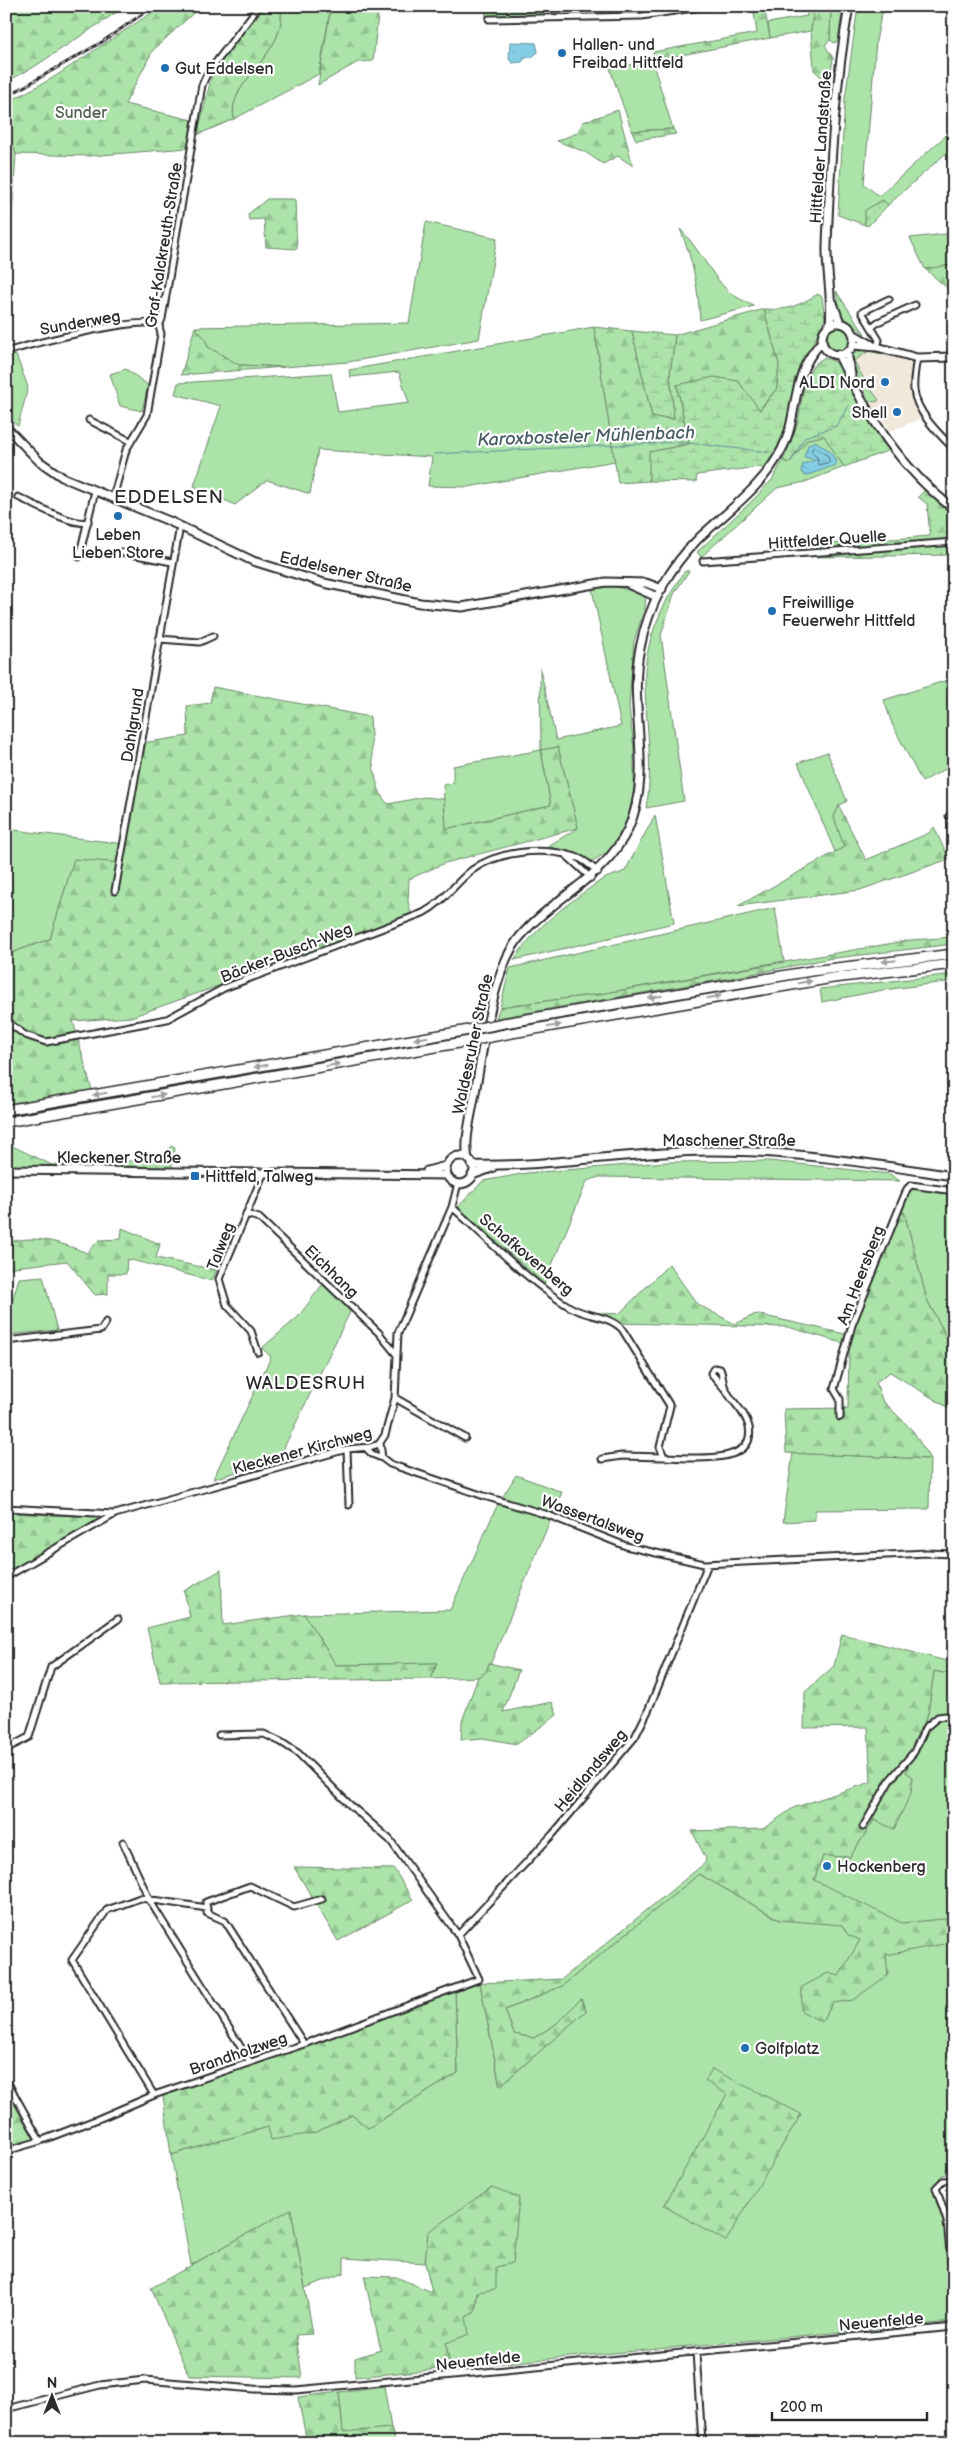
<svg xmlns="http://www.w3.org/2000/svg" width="960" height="2449" font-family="'Balsamiq Sans',sans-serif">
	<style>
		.built { fill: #f0e8da }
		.grass { fill: #abe3a8; stroke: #6b876a }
		.forest { fill: url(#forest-firs); stroke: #6b876a }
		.wetland { fill: url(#wetland-marsh); stroke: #6b876a }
		.park { fill: url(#park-dots); stroke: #6b876a }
		.water { fill: url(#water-ripples); stroke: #608d9b }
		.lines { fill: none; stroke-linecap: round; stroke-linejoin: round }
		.shore { stroke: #4f6c75; stroke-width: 1 }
		.stream { stroke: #608d9b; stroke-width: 1 }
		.street-casing { stroke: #2b2b2b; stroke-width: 9 }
		.secondary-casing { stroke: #2b2b2b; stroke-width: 11 }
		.highway-casing { stroke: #2b2b2b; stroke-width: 12 }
		.street { stroke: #fff; stroke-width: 5 }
		.secondary { stroke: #fff; stroke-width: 7 }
		.highway { stroke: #fff; stroke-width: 9 }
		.rail-casing { stroke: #2b2b2b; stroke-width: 3 }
		.rail { stroke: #fff; stroke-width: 1; stroke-dasharray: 4; stroke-linecap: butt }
		.highway-bridge-casing { stroke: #2b2b2b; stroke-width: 12; stroke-linecap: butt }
		.highway-bridge { stroke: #fff; stroke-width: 9 }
		.oneway { fill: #a0a0a0 }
		.poi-dot { fill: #1f6fb2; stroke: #fff; stroke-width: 2 }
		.labels { text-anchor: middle; stroke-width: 4.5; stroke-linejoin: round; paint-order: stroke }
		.poi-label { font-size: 16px; fill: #2b2b2b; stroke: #fff; text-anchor: start }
		.park-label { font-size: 16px; fill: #516250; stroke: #fff }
		.street-label { font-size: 16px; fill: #2b2b2b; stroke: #fff }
		.water-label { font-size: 18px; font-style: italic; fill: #465c63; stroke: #fff }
		.neighbourhood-label { font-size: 18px; letter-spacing: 1px; fill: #2b2b2b; stroke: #fff }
		.quarter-label { font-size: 19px; letter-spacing: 1px; fill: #2b2b2b; stroke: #fff }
	</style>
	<defs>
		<pattern id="forest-firs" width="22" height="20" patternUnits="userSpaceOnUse" patternTransform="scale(1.25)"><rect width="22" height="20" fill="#abe3a8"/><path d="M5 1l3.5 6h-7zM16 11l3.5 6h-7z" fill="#93c391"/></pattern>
		<pattern id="wetland-marsh" width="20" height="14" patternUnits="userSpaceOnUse" patternTransform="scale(1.25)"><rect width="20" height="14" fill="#abe3a8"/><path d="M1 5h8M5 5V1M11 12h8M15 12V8" fill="none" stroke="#93c391"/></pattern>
		<pattern id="park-dots" width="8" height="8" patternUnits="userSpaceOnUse" patternTransform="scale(1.25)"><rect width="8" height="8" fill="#abe3a8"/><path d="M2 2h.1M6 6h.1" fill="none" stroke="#93c391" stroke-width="1.8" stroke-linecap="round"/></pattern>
		<pattern id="water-ripples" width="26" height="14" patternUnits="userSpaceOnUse" patternTransform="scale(1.25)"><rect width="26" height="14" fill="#84cee5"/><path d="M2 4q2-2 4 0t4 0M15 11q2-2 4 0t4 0" fill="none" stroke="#72b1c5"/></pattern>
	</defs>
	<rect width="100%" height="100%" fill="#fff"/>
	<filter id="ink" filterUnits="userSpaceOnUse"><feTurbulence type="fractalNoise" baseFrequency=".02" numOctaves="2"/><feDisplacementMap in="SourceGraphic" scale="10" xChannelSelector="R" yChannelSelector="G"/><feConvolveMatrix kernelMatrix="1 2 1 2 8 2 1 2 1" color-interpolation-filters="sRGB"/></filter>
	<g filter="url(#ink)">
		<!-- built -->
		<path class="built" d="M869 350 914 363 912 381 924 417 891 431 868 401 854 366 853 361Z"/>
		<!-- grass -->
		<path class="grass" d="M280 6H331L319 74 234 119C224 82 291 53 280 6Z
			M805 6H814L811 31 770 38 768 23 807 16Z
			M831 6H843L838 41 834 43 830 40Z
			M858 6H886L881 16 876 41 864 184 879 196 954 128V146L888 205 883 200 866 210 865 225 838 215 845 99Z
			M652 60 673 129 632 131 610 69Z
			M6 126 16 154 10 249H6Z
			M426 222 497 238 479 339 348 362 284 367 239 365 208 347 205 339 195 327 409 323Z
			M680 229C699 248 709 272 728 291 735 297 746 302 754 306L700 320C698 287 693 260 680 229Z
			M954 233V266L925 269 910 238Z
			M836 291 865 334 841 315Z
			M594 327 615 461 468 487 428 486 432 457 318 450 310 494 267 480 235 505 194 486 221 406 175 394 178 383 331 373 338 412 409 403 399 372 350 377 349 370Z
			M826 339a12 12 0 1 1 24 0a12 12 0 1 1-24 0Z
			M863 350 888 355 869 351 854 361 866 383 879 400 876 402 868 401 854 366 853 354Z
			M16 355 28 387 18 426 6 416V358Z
			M126 369 148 385 142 411 120 406 110 374Z
			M825 435 844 467 805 482 777 488 701 557 697 552 752 501 772 480 783 460 789 463 808 439Z
			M685 571H689L674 594 661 635 684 801 646 808C654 767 646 726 645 685 643 644 662 603 685 571Z
			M608 585 646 594 645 608 634 641 629 706 634 748V788L628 819 610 850 593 861 548 846 578 828 558 747 541 750 551 805 446 829 443 785 453 783V766L541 750 540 668 556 740 621 726 592 589Z
			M954 678V764L922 782 892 724 884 700Z
			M827 752 847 801 839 806 834 817 845 847 835 852 798 763Z
			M655 815 674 923 514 960C534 928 568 903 600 881 607 876 617 875 625 871Z
			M6 829 125 844 122 863 74 860 50 939 6 955Z
			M775 908 784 961 600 994 500 1007 510 968Z
			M954 974V981L883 990 822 1002 820 989Z
			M770 1161 890 1174 900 1181 599 1177 587 1181 544 1284 458 1207 483 1181 527 1173 667 1162Z
			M915 1187 954 1192V1351L927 1300 904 1212 900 1213 911 1190Z
			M43 1276 57 1330 6 1335V1322L19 1278Z
			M325 1281 350 1312 278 1460 213 1479 271 1357 262 1348 298 1317Z
			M793 1453 930 1459 929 1509 815 1510V1520L783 1522Z
			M516 1475 562 1492 487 1672 478 1677 431 1679 437 1663 336 1665 304 1614 450 1610 496 1508Z
			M934 1671 954 1675V2171L941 2176 934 2188 944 2222 952 2322 450 2368 446 2343 466 2317 475 2312 492 2187 429 2232 425 2263 344 2258V2273L305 2288 291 2210 191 2265 171 2155 268 2127 314 2133 352 2115 368 2128 458 2073 455 1992 480 1983 500 2086 586 2011 581 1999 556 2024 534 2038 514 2034 505 2010 562 1986 699 1874 780 1920 814 1880 823 1855 850 1857 874 1820 894 1828 906 1772 928 1713Z
			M384 2386 391 2428 343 2433 339 2392Z"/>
		<!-- forest -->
		<path class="forest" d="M6 6H126L34 67 6 82Z
			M162 6H201L153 50 125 104 192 120 188 148 89 156 16 154 6 126V103L51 79Z
			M267 6H280C291 53 225 81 234 119L197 135 215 63Z
			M331 6H379L373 61 358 62 318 85Z
			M485 6H598L597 11H584L583 14 486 16Z
			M603 6H679L650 11 602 13Z
			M753 6H764L770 38 655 60 653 52 757 33Z
			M814 6H831L830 40 825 45 833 58 829 85 814 70 811 31Z
			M618 110 633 166 618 156 603 164 585 152 557 141 577 133 583 122Z
			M673 129 676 134 636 140 632 131Z
			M267 199H295L297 249 266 247 264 219 249 220 248 214Z
			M950 265 954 266V294L925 269Z
			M764 309 779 364 777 388 759 410 738 381 677 385 689 444 650 452 649 481 618 483 594 327 632 331 652 417 674 419 670 374 675 335Z
			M195 327 205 339 208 347 239 365 284 367 181 375Z
			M925 490 954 513V555L816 557 814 545 930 536 927 504 918 497Z
			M213 687 370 717C372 741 370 787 388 804L424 797 444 799 446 829 551 805 541 750 558 747 578 828 445 863 409 879 408 902 412 917 131 1017 73 1021 92 1090 6 1104V955L50 939 74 859 122 863 142 743 188 736 187 706 210 703Z
			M839 806 866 860 929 833 934 827 949 859 860 890 738 906 844 847 834 817Z
			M954 937V944L827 959 736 977 496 1018 500 1007 600 994 911 940Z
			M6 1143 52 1165 151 1160 165 1153 171 1146 175 1148 171 1171 6 1170Z
			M904 1212 927 1300 954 1351V1407L950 1409 890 1372 876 1382 882 1400 913 1431 930 1459 786 1453 784 1409 848 1408 849 1345 788 1327 616 1323 593 1315 567 1311 619 1314 669 1264 697 1304 735 1324 756 1314 845 1334 853 1329 900 1213Z
			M122 1228 160 1244 156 1258 217 1270 212 1281 127 1259 126 1274H108V1294L95 1295 67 1261 6 1268V1243C35 1234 60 1242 87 1253L99 1240 121 1239Z
			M6 1513 103 1517 6 1580Z
			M221 1570 223 1625 304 1614 336 1665 437 1663 431 1679 160 1682 147 1628 190 1617 184 1591Z
			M842 1634 954 1663V1675L934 1671 928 1713 906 1772 913 1777 911 1793 894 1829 874 1820 850 1857 823 1856 814 1880 902 1923 954 1918V1942L886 1955 888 1975 853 2000 833 2003 822 2022 801 2011 802 1987 828 1973 839 1976 860 1940 848 1935 842 1925 780 1920 699 1874 562 1986 505 2010 514 2034 534 2038 556 2024 581 1999 586 2011 500 2086 480 1983 562 1979 705 1863 706 1859 692 1831 763 1829 793 1808 871 1782 868 1727 804 1728 805 1692 834 1666Z
			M489 1663 519 1670 503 1712 552 1702 557 1715 517 1744 483 1738 461 1740 462 1721 478 1677 486 1672Z
			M294 1867 394 1869 413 1900 338 1941Z
			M455 1992 458 2073 368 2128 352 2115 314 2133 271 2140 268 2127 171 2155 163 2095Z
			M712 2069 801 2114 726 2241 664 2206 727 2094 705 2081Z
			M6 2090 34 2139 6 2147Z
			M492 2187 519 2197 513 2263 496 2267V2289L477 2292 475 2312 466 2317 469 2334 446 2343 450 2368 355 2377V2358L381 2350 364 2276 396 2277 432 2292 425 2263 428 2232Z
			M291 2209 313 2334 296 2335 302 2378 189 2376 151 2288Z
			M339 2392 343 2432 391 2428 396 2443H307L298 2397Z"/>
		<!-- wetland -->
		<path class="wetland" d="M818 294 822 297 825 319 814 341V347L799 366 788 423 777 452 765 469 759 467 697 475 696 482 649 481V452L689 444 677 385 714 377 738 381 760 410 777 388 779 364 764 309C788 311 797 306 818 294Z
			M632 331 675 335 670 374 674 419 652 417Z
			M824 358 832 360 841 366 852 393 890 450 844 467 824 436 808 439 789 463 783 460C788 448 794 436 797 424 803 403 801 368 824 358Z"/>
		<!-- park -->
		<path class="park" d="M883 200 888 205 868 226 865 225V210Z"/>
		<!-- water -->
		<path class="water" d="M510 42 536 43 538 52 532 57 525 58 522 62 512 63 509 59Z
			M815 441C825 448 835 452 836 465L805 476 801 471 803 464 816 460 804 457 808 445Z"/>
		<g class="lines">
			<!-- shore -->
			<path class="shore" d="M814 447 827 455 830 462 818 465 817 457 811 452Z"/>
			<!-- stream -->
			<path class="stream" d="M434 454 679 442 768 452
				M791 461 805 437 836 426 849 406"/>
			<defs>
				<path id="street" d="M489 19 642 16 706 6
					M872 327 878 322 915 305
					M877 347 879 340 862 312 889 299
					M6 352C29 345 142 314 159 326
					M917 358C915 369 913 380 914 390 916 412 939 434 954 449
					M89 420 130 441
					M18 497C34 504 72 526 88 522
					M113 498 126 450 147 415 161 334 159 326 162 319 202 85 207 74 259 6
					M121 552 172 562
					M79 557 95 491
					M703 561 954 542
					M159 639 200 642 213 636
					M949 816 954 813
					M566 855 591 878
					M115 891 180 526
					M6 1021 25 1035 46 1042 167 1019 224 988 423 913C443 903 454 884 472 870 498 851 541 847 572 856 582 858 590 865 598 872
					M452 1207C489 1240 527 1281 570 1307 586 1317 609 1315 622 1329L670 1406 660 1447 664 1457C687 1457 757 1467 749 1427 745 1410 731 1402 725 1388 722 1382 723 1375 720 1369L714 1368 711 1373 724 1388
					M246 1214 259 1218 379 1333 396 1354
					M6 1341 101 1330 106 1322
					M258 1352 251 1331 227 1305 219 1279 264 1172
					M395 1398 465 1438
					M840 1417V1399L834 1389 852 1325 907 1189 911 1185 954 1191
					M380 1443 382 1458 390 1464 484 1496 548 1515 626 1546 704 1564 927 1553 954 1554
					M366 1448 372 1454 382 1458
					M347 1449 349 1505
					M602 1459 622 1456 664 1457
					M6 1508 114 1514
					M6 1577 115 1514 347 1449 370 1447 379 1444 385 1435 395 1398 398 1333 452 1207 458 1183
					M6 1749 29 1737 51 1667 118 1619
					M863 1827 890 1780 914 1752 925 1728 938 1717 954 1715
					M123 1842 150 1901 250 2062
					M458 1935 553 1834 635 1737 648 1711 708 1564
					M304 2044 225 1921 207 1913 206 1902 250 1886 294 1907 322 1899
					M6 2085H9L40 2141
					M154 2095 72 1960 107 1910 140 1898 207 1908
					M6 2151 40 2141 98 2119 154 2095 304 2044 479 1979 458 1935 390 1840 349 1804 298 1753 281 1742 264 1734 219 1735
					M954 2180 943 2181 936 2188 947 2221 954 2293
					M696 2352 702 2443
					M6 2409 100 2385 145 2380 254 2389 296 2390 954 2327"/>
				<path id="secondary" d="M833 303 840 323
					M822 339a16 16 0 1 1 32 0a16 16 0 1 1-32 0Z
					M830 325C833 298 826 272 827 245 830 165 835 85 849 6
					M853 334 872 345
					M853 345 877 347 917 358 954 357
					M847 352 851 375
					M838 354C866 414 901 469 954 509
					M6 427 39 461 62 477 169 521 253 561 324 583 420 603 462 607 606 582 646 583 662 589
					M630 585 657 597
					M446 1170a14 14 0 1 1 28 0a14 14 0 1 1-28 0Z
					M468 1159C464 1140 471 1117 474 1098 482 1056 487 1011 502 970 507 955 515 941 526 930 559 894 606 876 628 829 655 771 627 708 640 648 648 607 669 567 699 538 729 510 763 486 782 449 794 426 793 400 801 377 805 362 813 352 822 341
					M472 1165C551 1167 629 1152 708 1151 791 1150 872 1164 954 1176
					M6 1170 447 1175
					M427 1171 446 1166
					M472 1175 492 1168"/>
				<path id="highway" d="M504 1023 811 971 954 954
					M506 1034 833 978 954 964
					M6 1110 469 1030
					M6 1122 470 1041"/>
			</defs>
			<!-- street casing -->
			<use href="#street" class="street-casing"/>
			<!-- secondary casing -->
			<use href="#secondary" class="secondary-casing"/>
			<!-- highway casing -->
			<use href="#highway" class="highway-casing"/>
			<!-- street -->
			<use href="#street" class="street"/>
			<!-- secondary -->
			<use href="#secondary" class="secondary"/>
			<!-- highway -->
			<use href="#highway" class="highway"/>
			<defs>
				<path id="rail" d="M6 97 102 42 154 6"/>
			</defs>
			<!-- rail casing -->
			<use href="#rail" class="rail-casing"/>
			<!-- rail -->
			<use href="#rail" class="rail"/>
			<defs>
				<path id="highway-bridge" d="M469 1030 504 1023
					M470 1041 506 1034"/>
			</defs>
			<!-- highway-bridge casing -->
			<use href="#highway-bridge" class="highway-bridge-casing"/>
			<!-- highway-bridge -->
			<use href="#highway-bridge" class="highway-bridge"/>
		</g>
		<!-- one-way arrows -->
		<defs><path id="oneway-solid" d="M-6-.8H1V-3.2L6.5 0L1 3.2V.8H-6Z" transform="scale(1.25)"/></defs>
		<g class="oneway">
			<use href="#oneway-solid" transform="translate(889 961) rotate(174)"/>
			<use href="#oneway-solid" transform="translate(805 982) rotate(-9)"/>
			<use href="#oneway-solid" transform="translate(655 997) rotate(170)"/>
			<use href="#oneway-solid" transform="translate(714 997) rotate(-10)"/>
			<use href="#oneway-solid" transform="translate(554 1026) rotate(-10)"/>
			<use href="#oneway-solid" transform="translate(421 1038) rotate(170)"/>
			<use href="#oneway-solid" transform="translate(333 1065) rotate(-10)"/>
			<use href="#oneway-solid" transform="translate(261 1066) rotate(170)"/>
			<use href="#oneway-solid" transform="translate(100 1094) rotate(170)"/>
			<use href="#oneway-solid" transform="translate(158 1096) rotate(-10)"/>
		</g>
	</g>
	<!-- markers -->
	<g class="poi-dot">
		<circle cx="562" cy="53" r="5"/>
		<circle cx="165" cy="68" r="5"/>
		<circle cx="885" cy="382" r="5"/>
		<circle cx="897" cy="412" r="5"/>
		<circle cx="118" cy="516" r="5"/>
		<circle cx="772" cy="611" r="5"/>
		<rect x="190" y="1171" width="10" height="10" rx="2.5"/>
		<circle cx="827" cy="1866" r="5"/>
		<circle cx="745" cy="2048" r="5"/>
	</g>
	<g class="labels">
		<!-- poi labels -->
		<g class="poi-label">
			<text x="572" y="50">Hallen- und<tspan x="572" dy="18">Freibad Hittfeld</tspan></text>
			<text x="175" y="74">Gut Eddelsen</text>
			<text x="875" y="388" text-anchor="end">ALDI Nord</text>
			<text x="887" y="418" text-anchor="end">Shell</text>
			<text x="118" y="540" text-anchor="middle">Leben<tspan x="118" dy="18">Lieben Store</tspan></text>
			<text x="782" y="608">Freiwillige<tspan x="782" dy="18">Feuerwehr Hittfeld</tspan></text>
			<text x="205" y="1182">Hittfeld, Talweg</text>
			<text x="837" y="1872">Hockenberg</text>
			<text x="755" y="2054">Golfplatz</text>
		</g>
		<!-- park labels -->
		<g class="park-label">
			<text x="81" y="118">Sunder</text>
		</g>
		<!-- street labels -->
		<g class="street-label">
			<text transform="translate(820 147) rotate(-86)" y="6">Hittfelder Landstraße</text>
			<text transform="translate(163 245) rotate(-81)" y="6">Graf-Kalckreuth-Straße</text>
			<text transform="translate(80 322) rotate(-10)" y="6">Sunderweg</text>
			<text transform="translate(827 539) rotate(-4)" y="6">Hittfelder Quelle</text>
			<text transform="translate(346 571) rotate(13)" y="6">Eddelsener Straße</text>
			<text transform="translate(132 725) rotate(-81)" y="6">Dahlgrund</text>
			<text transform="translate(286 952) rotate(-21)" y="6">Bäcker-Busch-Weg</text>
			<text transform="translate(472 1044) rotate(-78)" y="6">Waldesruher Straße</text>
			<text x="729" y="1146">Maschener Straße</text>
			<text x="119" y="1163">Kleckener Straße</text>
			<text transform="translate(220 1246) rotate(-69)" y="6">Talweg</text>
			<text transform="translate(527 1254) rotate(40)" y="6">Schafkovenberg</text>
			<text transform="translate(332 1271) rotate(44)" y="6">Eichhang</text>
			<text transform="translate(860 1275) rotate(-69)" y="6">Am Heersberg</text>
			<text transform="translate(302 1450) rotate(-15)" y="6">Kleckener Kirchweg</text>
			<text transform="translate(593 1518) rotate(20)" y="6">Wassertalsweg</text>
			<text transform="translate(590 1770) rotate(-50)" y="6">Heidlandsweg</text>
			<text transform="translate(238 2053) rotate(-19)" y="6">Brandholzweg</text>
			<text transform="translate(881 2321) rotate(-5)" y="6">Neuenfelde</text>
			<text transform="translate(478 2360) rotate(-6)" y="6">Neuenfelde</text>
		</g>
		<!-- water labels -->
		<g class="water-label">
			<text transform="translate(586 436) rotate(-2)" y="6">Karoxbosteler Mühlenbach</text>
		</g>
		<!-- neighbourhood labels -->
		<g class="neighbourhood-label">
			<text x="306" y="1389">WALDESRUH</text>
		</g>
		<!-- quarter labels -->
		<g class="quarter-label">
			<text x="169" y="503">EDDELSEN</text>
		</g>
	</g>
	<!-- margin -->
	<rect width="960" height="2449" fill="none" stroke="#fff" stroke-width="25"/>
	<rect x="12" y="12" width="935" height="2424" fill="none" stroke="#2b2b2b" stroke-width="2" filter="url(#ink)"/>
	<!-- north arrow -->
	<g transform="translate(52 2396)" stroke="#ffffff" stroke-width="4" paint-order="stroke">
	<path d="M0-4L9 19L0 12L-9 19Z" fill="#2b2b2b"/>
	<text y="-8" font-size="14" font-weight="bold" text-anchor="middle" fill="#2b2b2b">N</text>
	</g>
	<!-- scale -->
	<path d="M772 2412v8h155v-8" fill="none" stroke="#2b2b2b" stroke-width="2.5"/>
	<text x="780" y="2412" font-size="15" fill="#2b2b2b" stroke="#ffffff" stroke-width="4" paint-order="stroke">200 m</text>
</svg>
